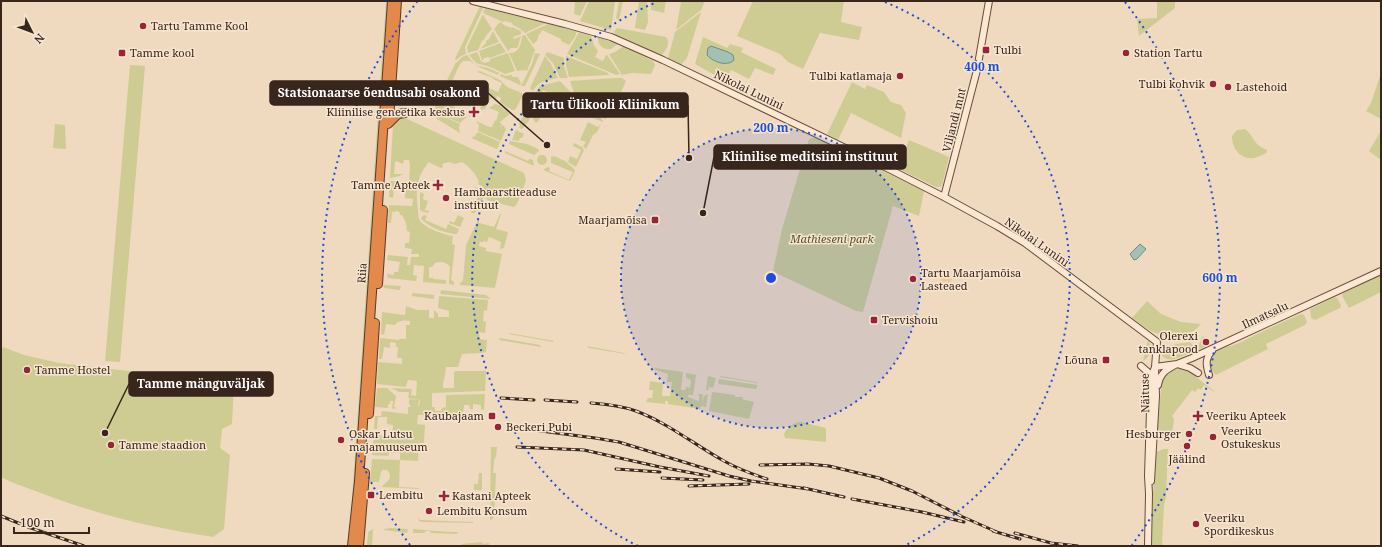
<svg xmlns="http://www.w3.org/2000/svg" width="1382" height="547" font-family="'Noto Serif',serif">
	<style>
		.green { fill: #cecc93 }
		.sand { fill: #edcb9b }
		.water { fill: #a2c1b3; stroke: #698f80 }
		.lines { fill: none; stroke-linecap: round; stroke-linejoin: round }
		.secondary-casing { stroke: #6a4b3a; stroke-width: 8 }
		.highway-casing { stroke: #56392b; stroke-width: 10 }
		.secondary { stroke: #fae8d2; stroke-width: 6 }
		.highway { stroke: #e3894b; stroke-width: 8 }
		.rail-casing { stroke: #38251c; stroke-width: 3 }
		.rail { stroke: #f7e5cf; stroke-width: 1.5; stroke-dasharray: 4.5; stroke-linecap: butt }
		.ring { fill: none; stroke: #1d4ed8; stroke-width: 2; stroke-dasharray: 2 4 }
		.poi-dot { fill: #9a2437; stroke: #f7e5cf; stroke-width: 1.5 }
		.labels { text-anchor: middle; stroke-width: 3; stroke-linejoin: round; paint-order: stroke }
		.poi-label { font-size: 11px; fill: #38251c; stroke: #f7e5cf; text-anchor: start }
		.street-label { font-size: 11px; fill: #38251c; stroke: #f7e5cf }
		.park-label { font-size: 11px; font-style: italic; fill: #505522; stroke: #f7e5cf }
		.centre { fill: #1d4ed8; stroke: #f7e5cf; stroke-width: 2 }
		.ring-label { font-size: 12px; text-anchor: middle; font-weight: bold; fill: #1d4ed8; stroke: #f7e5cf; stroke-width: 3; stroke-linejoin: round; paint-order: stroke }
		.leader { fill: none; stroke: #38251c; stroke-width: 1.5 }
		.callout-dot { fill: #38251c; stroke: #f7e5cf; stroke-width: 1.5 }
		.callout { fill: #38251c; stroke: #38251c; stroke-width: 1.5 }
		.callout-label { font-size: 12px; text-anchor: middle; font-weight: bold; fill: #fff }
	</style>
	<rect width="100%" height="100%" fill="#efdabf"/>
	<!-- green -->
	<path class="green" d="M386 1H389L383 85H380Z
		M575 1H587L580 16 574 14Z
		M589 1H615L611 30 580 21Z
		M619 1H623L619 20 616 18Z
		M639 1H647L648 22 645 30 635 28Z
		M650 1H666L664 13 651 10Z
		M675 1H705L701 10 676 30 681 2Z
		M753 1H844L841 22 862 27 859 40 820 33 803 69 788 62 780 54 737 36Z
		M1157 1H1175V8L1139 36 1137 19 1157 18Z
		M480 6 483 8 465 47 466 54 461 56 456 60 455 59Z
		M485 8 546 23 525 33 519 28 513 25 512 23 505 21 503 22 485 14 483 12Z
		M701 12 687 58 680 66 669 60 668 58 675 32Z
		M483 15 492 29 485 37 484 40 482 41 478 50 468 53 467 47 482 16Z
		M501 22 504 25 511 28 512 27 521 31V34L513 37 514 39 521 36 518 46 517 48H511L508 51 494 29 499 23Z
		M548 24 577 31 575 37 569 45 561 41V39L542 30 540 34H539L537 41 533 44 526 34Z
		M617 28 666 37C671 42 666 52 661 55L616 35 614 32Z
		M493 31 499 42 480 49 486 43V41L489 39Z
		M579 32 591 36 594 45 598 51 595 57 603 61 606 55H607L620 74 616 75 567 54Z
		M525 35 535 50 527 71 525 70 517 71 509 53C519 54 521 44 522 36Z
		M598 37 618 44 611 49C603 50 597 45 598 37Z
		M703 37 727 48 730 44 743 48 741 52 776 69 773 75 755 68 749 79 731 70 725 81 695 64Z
		M500 43 506 52 489 58 488 57 484 58 483 60H482L479 51Z
		M622 47H625L653 61 655 65 651 74 632 73 622 75 609 54 615 52Z
		M477 52 481 61 485 63 490 61V59L508 53 515 71 505 74 490 67 476 63 469 55Z
		M547 52 564 58V66L568 78H560L553 63 545 55Z
		M535 53 540 54 526 84 525 86H521L532 64Z
		M467 55 475 65 488 68 499 73 498 75C488 70 478 68 470 61H463C455 67 446 103 442 114L434 111 438 99 455 64 462 57Z
		M545 56 551 64 558 78C547 80 538 81 533 91L530 88Z
		M566 56 608 73 609 75 569 77 566 65Z
		M130 65 145 66 120 362 105 361Z
		M480 71 500 80 507 87 522 93V97L515 110H512L500 102 501 98 497 96 496 99 492 98 489 101 485 109H483V110L480 109 489 88 498 92 502 83 493 79V78L477 72Z
		M1381 73V119L1366 111 1371 103Z
		M501 74 505 76 511 75 513 77H518L521 83 520 85 500 76Z
		M615 78H622L626 81 614 107 610 110 605 120 597 109 584 102 576 96 574 93 570 81Z
		M560 81 580 102 597 110 603 121V122L588 116 590 111 570 102 567 106 565 105 548 98 550 93 543 90 541 94 536 92 540 86Z
		M852 82 865 89 867 85 884 92 891 102 901 105 906 113 901 138 851 113 838 140 827 134Z
		M379 99 381 101 355 503 350 528Z
		M448 99 450 100 448 104 455 107 454 110 460 112 461 111 471 116 464 114V115L467 117 463 120 460 123 442 115Z
		M531 100 535 105 531 112 529 121 522 129 519 128 520 125 519 124C523 115 528 108 531 100Z
		M495 104 499 105 510 114 500 122 502 125 497 128 492 127 495 120 496 121 499 112 489 108Z
		M537 109C542 112 541 120 536 123L533 119Z
		M434 112 460 124 459 128 460 133 437 119 435 116Z
		M400 118H405L524 173 526 181 517 204 514 207 487 200C484 192 488 189 478 184L479 182C476 174 470 167 462 162L455 164 449 162 442 164 443 167 441 168 428 162C427 165 425 167 423 170 416 182 416 196 418 209 418 214 418 220 422 223 428 229 445 235 453 236L452 244 455 245 451 280 454 282V285L449 284 450 267C446 262 441 261 435 263L432 267H429V278H433V279L446 280V284L423 282 424 266 414 265 413 275 417 276 416 281 388 278 387 274 394 275V272H398L400 262 387 260 388 255 408 257 407 265H410L411 257H419V254H411L412 249 405 248V243H409L410 232 407 231 406 223 402 215H400V213L398 211 392 212 391 223H388L389 205 412 206 413 199 405 198V189H394L393 198 389 197 390 181 409 182 410 165 409 160H404L403 164 396 161 395 163 394 174H402L403 173H404L400 176 390 178 393 125 396 121Z
		M476 121C486 125 493 131 503 125L506 129 501 141 478 131 479 125Z
		M588 122 598 127 601 124 597 132 593 135 586 149 583 146 586 142 580 140Z
		M55 124 65 125 66 149 53 148Z
		M1245 129C1255 137 1252 144 1267 150V152L1266 153C1262 155 1258 157 1254 158 1240 160 1232 148 1232 136L1237 130Z
		M516 130 524 134 522 138H520L519 141 512 140Z
		M1381 131V160L1369 151Z
		M478 132 500 142 497 149 471 138 475 136Z
		M812 138H816L924 191 919 216 893 206 863 312 856 311 778 274 773 271 782 229 809 139Z
		M909 140 949 157 942 185 940 187H936L897 168Z
		M510 141 527 144 538 149 539 151 534 155 509 144Z
		M574 143 582 147 584 150 576 167 568 162 570 156 577 159 581 150 573 146Z
		M505 151 528 161 529 159 533 160 534 166 505 153Z
		M537 160a5 5 0 1 1 10 0a5 5 0 1 1-10 0Z
		M554 156 565 161 574 169 575 171 570 181 543 170 548 167 550 168 549 171 569 180 573 172 551 163V157Z
		M475 187 482 190 484 197 475 213H471L480 192 474 191Z
		M420 192 424 194 423 199 428 201 425 210 429 211 428 213 421 211 420 209Z
		M500 214H501L496 229 508 232 504 248 500 249 501 242 489 237 487 242 483 241V242H480L479 246 486 248V251L502 254 495 288 460 285V283L463 281 466 245 478 220 476 218H479V223L494 227Z
		M424 215 427 216 425 220 446 229 448 224 459 229 457 234C447 234 427 227 421 218Z
		M458 215 464 218 460 227 449 223 450 221 454 223Z
		M1381 275V292L1349 308 1342 296 1343 293Z
		M384 285 401 286 400 290 384 288 383 286Z
		M441 290 486 295 491 299 440 294Z
		M412 293 434 295V299L412 296Z
		M439 296 488 300 487 311 484 310 483 321 486 322 485 333 479 332 480 339 487 340 486 352 481 353 462 354 458 367H446L444 381H443V388H454V373L455 371H486L485 391 432 393V407H435V411H441L442 408 446 407V395L485 394 484 410 481 409V405L473 404V409H470L469 405H464L463 413H459V415H418L417 424 425 425 424 443H419L418 461 400 460 399 487 419 488V489L382 487C384 482 390 483 390 474L387 470H383L381 472 379 482H370L372 459 400 460V453H389L388 456 372 455 374 435 392 436 393 425 387 424V417H378L377 429H374L375 416H381L382 411 408 414V407H410L411 405H409V399L419 400 418 406H419L420 400 408 398 409 392H399L391 388 412 389 411 395 416 396 417 381 408 380 406 387 377 384 378 362 402 364V358H397L398 347H396V343L390 342V348L384 347 382 359H379L380 338 399 340V339H406V325H410V321C403 320 399 320 395 325L386 324 384 335 381 334 382 312 405 315 406 306 417 310H429V318H434V310L438 314V317H449V311L438 308Z
		M1335 297 1337 298 1341 305 1340 308 1315 320 1311 318 1310 309Z
		M1147 301 1161 314 1181 322 1201 324C1191 337 1170 340 1156 333 1147 330 1140 323 1132 318Z
		M1301 314 1304 315 1307 322 1305 325 1266 344 1268 349 1216 375C1210 370 1206 359 1213 353 1219 347 1231 347 1239 343 1259 333 1280 323 1301 314Z
		M509 333 554 341 553 342 509 334Z
		M1203 336 1210 345 1199 349V344Z
		M500 338 540 345 541 347 499 340Z
		M1148 340C1154 348 1151 356 1143 361Z
		M1190 342 1196 350C1187 354 1168 366 1161 354 1165 343 1181 344 1190 342Z
		M587 346 624 353 626 354 589 348Z
		M3 347 24 355 59 363 234 383 232 424 222 429 220 448 230 455 224 529 213 537C153 528 98 515 41 493 28 488 14 484 1 477V351Z
		M655 368 683 372 681 390H685L686 387 690 388 691 381 690 380V379L686 378V373L697 375 696 376 693 395H688V397L699 401V396L698 394H703L702 405 704 396 708 394 706 407 701 406 700 409 668 404V401H665V404L646 402 648 398H652L653 390H649L650 381 663 383 662 396H670L672 382H667L668 374 656 370 654 368Z
		M1179 368 1187 370 1214 391V392L1204 385 1201 390 1198 388 1195 392 1192 390 1172 416 1174 419 1172 435 1169 438 1159 436 1157 431 1162 377 1171 369Z
		M708 376 716 378 713 388 709 387 708 390H706Z
		M721 376 757 382 758 383 720 377Z
		M719 379 758 385 756 389 719 384 718 382Z
		M377 388H387L396 396 394 407 397 408 392 409 393 401H390V404H388V408L375 407Z
		M712 392 735 395V397H743L742 399 754 402 749 419 709 411Z
		M801 422 826 428V442L785 438 784 434C788 426 793 423 801 422Z
		M491 447H497L496 456 494 461 493 473H496L494 515 493 519 490 520Z
		M1164 449H1168L1166 497 1164 505 1162 546H1150L1152 505 1156 452Z
		M479 473H482V490H474V484H478Z
		M418 517 420 520 473 522V523L422 522 419 521Z
		M390 528 408 529 407 533 384 530V529Z
		M373 529 372 546H367L368 532Z
		M413 529C428 530 442 532 458 532V533L456 534 432 533 429 531H426L424 533H413Z
		M482 542 483 544 489 543V545L462 546V544Z"/>
	<!-- sand -->
	<path class="sand" d="M944 273 952 278 951 283 945 282 944 283 940 281Z"/>
	<!-- water -->
	<path class="water" d="M711 46 728 52 733 55 734 60C727 67 713 62 707 55L708 48Z
		M1140 244 1146 249 1137 259 1134 260 1130 254Z"/>
	<g class="lines">
		<defs>
			<path id="secondary" d="M473 1 565 24 611 37 663 60 891 170 944 197 997 226 1025 243 1157 342 1155 367 1151 378 1148 476 1149 494 1148 546
				M944 197 977 70 989 1
				M1141 366 1149 373 1151 378
				M1155 367 1177 364 1192 358 1381 271
				M1209 375C1206 365 1205 358 1212 351
				M1158 385C1160 373 1167 369 1177 364L1190 368 1198 373
				M1151 481 1156 396 1155 369"/>
			<path id="highway" d="M389 120 397 1
				M388 124 398 114 405 113
				M378 284 383 210
				M369 414 375 323
				M352 546 359 481 392 1
				M359 546 365 473"/>
		</defs>
		<!-- secondary casing -->
		<use href="#secondary" class="secondary-casing"/>
		<!-- highway casing -->
		<use href="#highway" class="highway-casing"/>
		<!-- secondary -->
		<use href="#secondary" class="secondary"/>
		<!-- highway -->
		<use href="#highway" class="highway"/>
		<defs>
			<path id="rail" d="M501 398 534 400
				M545 400 577 402
				M591 403C606 404 622 406 636 411 668 423 695 445 724 461 738 469 752 474 767 479
				M533 430 595 438 619 442 729 476 751 481 808 489
				M517 447 584 450 660 467 709 476
				M760 465 808 464 829 466 879 478 912 491 963 517 997 532
				M616 469 660 472
				M662 478 703 480
				M689 486 749 484
				M804 488 844 497
				M852 499 922 512 964 522
				M1 516 28 527 84 546
				M993 531 1020 539
				M1015 533 1051 543 1078 546"/>
		</defs>
		<!-- rail casing -->
		<use href="#rail" class="rail-casing"/>
		<!-- rail -->
		<use href="#rail" class="rail"/>
	</g>
	<!-- distance rings -->
	<circle cx="771" cy="278" r="150" fill="#1d4ed8" fill-opacity=".12"/>
	<g class="ring">
		<circle cx="771" cy="278" r="150"/>
		<path d="M638 546A299 299 0 0 1 657 2M885 2A299 299 0 0 1 904 546"/>
		<path d="M410 545A449 449 0 0 1 417 2M1125 2A449 449 0 0 1 1132 545"/>
	</g>
	<!-- markers -->
	<g class="poi-dot">
		<circle cx="143" cy="26" r="4"/>
		<rect x="982" y="46" width="8" height="8" rx="2"/>
		<rect x="118" y="49" width="8" height="8" rx="2"/>
		<circle cx="1126" cy="53" r="4"/>
		<circle cx="900" cy="76" r="4"/>
		<circle cx="1213" cy="84" r="4"/>
		<circle cx="1228" cy="87" r="4"/>
		<path d="M472 106h4v4h4v4h-4v4h-4v-4h-4v-4h4z"/>
		<path d="M436 179h4v4h4v4h-4v4h-4v-4h-4v-4h4z"/>
		<circle cx="446" cy="198" r="4"/>
		<rect x="651" y="216" width="8" height="8" rx="2"/>
		<circle cx="913" cy="279" r="4"/>
		<rect x="870" y="316" width="8" height="8" rx="2"/>
		<circle cx="1206" cy="342" r="4"/>
		<rect x="1102" y="356" width="8" height="8" rx="2"/>
		<circle cx="27" cy="370" r="4"/>
		<rect x="488" y="412" width="8" height="8" rx="2"/>
		<path d="M1196 410h4v4h4v4h-4v4h-4v-4h-4v-4h4z"/>
		<circle cx="498" cy="427" r="4"/>
		<circle cx="1189" cy="434" r="4"/>
		<circle cx="1213" cy="437" r="4"/>
		<circle cx="341" cy="440" r="4"/>
		<circle cx="111" cy="445" r="4"/>
		<circle cx="1187" cy="446" r="4"/>
		<rect x="367" y="491" width="8" height="8" rx="2"/>
		<path d="M442 490h4v4h4v4h-4v4h-4v-4h-4v-4h4z"/>
		<circle cx="429" cy="511" r="4"/>
		<circle cx="1196" cy="524" r="4"/>
	</g>
	<g class="labels">
		<!-- poi labels -->
		<g class="poi-label">
			<text x="151" y="30">Tartu Tamme Kool</text>
			<text x="994" y="54">Tulbi</text>
			<text x="130" y="57">Tamme kool</text>
			<text x="1134" y="57">Station Tartu</text>
			<text x="892" y="80" text-anchor="end">Tulbi katlamaja</text>
			<text x="1205" y="88" text-anchor="end">Tulbi kohvik</text>
			<text x="1236" y="91">Lastehoid</text>
			<text x="465" y="116" text-anchor="end">Kliinilise geneetika keskus</text>
			<text x="430" y="189" text-anchor="end">Tamme Apteek</text>
			<text x="454" y="196">Hambaarstiteaduse<tspan x="454" dy="13">instituut</tspan></text>
			<text x="647" y="224" text-anchor="end">Maarjamõisa</text>
			<text x="921" y="277">Tartu Maarjamõisa<tspan x="921" dy="13">Lasteaed</tspan></text>
			<text x="882" y="324">Tervishoiu</text>
			<text x="1198" y="340" text-anchor="end">Olerexi<tspan x="1198" dy="13">tanklapood</tspan></text>
			<text x="1098" y="364" text-anchor="end">Lõuna</text>
			<text x="35" y="374">Tamme Hostel</text>
			<text x="484" y="420" text-anchor="end">Kaubajaam</text>
			<text x="1206" y="420">Veeriku Apteek</text>
			<text x="506" y="431">Beckeri Pubi</text>
			<text x="1221" y="435">Veeriku<tspan x="1221" dy="13">Ostukeskus</tspan></text>
			<text x="349" y="438">Oskar Lutsu<tspan x="349" dy="13">majamuuseum</tspan></text>
			<text x="1181" y="438" text-anchor="end">Hesburger</text>
			<text x="119" y="449">Tamme staadion</text>
			<text x="1187" y="463" text-anchor="middle">Jäälind</text>
			<text x="379" y="499">Lembitu</text>
			<text x="452" y="500">Kastani Apteek</text>
			<text x="437" y="515">Lembitu Konsum</text>
			<text x="1204" y="522">Veeriku<tspan x="1204" dy="13">Spordikeskus</tspan></text>
		</g>
		<!-- street labels -->
		<g class="street-label">
			<text transform="translate(749 90) rotate(26)" y="4">Nikolai Lunini</text>
			<text transform="translate(954 120) rotate(-76)" y="4">Viljandi mnt</text>
			<text transform="translate(1037 242) rotate(35)" y="4">Nikolai Lunini</text>
			<text transform="translate(362 273) rotate(-86)" y="4">Riia</text>
			<text transform="translate(1265 315) rotate(-25)" y="4">Ilmatsalu</text>
			<text transform="translate(1145 393) rotate(-91)" y="4">Näituse</text>
		</g>
		<!-- park labels -->
		<g class="park-label">
			<text x="832" y="243">Mathieseni park</text>
		</g>
	</g>
	<circle cx="771" cy="278" r="6" class="centre"/>
	<g class="ring-label">
		<text x="982" y="71">400 m</text>
		<text x="771" y="132">200 m</text>
		<text x="1220" y="282">600 m</text>
	</g>
	<!-- callouts -->
	<path class="leader" d="M547 145L488 93M689 158L688 105M703 213L714 157M105 433L129 384"/>
	<g class="callout-dot">
		<circle cx="547" cy="145" r="4"/>
		<circle cx="689" cy="158" r="4"/>
		<circle cx="703" cy="213" r="4"/>
		<circle cx="105" cy="433" r="4"/>
	</g>
	<g class="callout">
		<rect x="270" y="81" width="218" height="24" rx="4"/>
		<rect x="523" y="93" width="165" height="24" rx="4"/>
		<rect x="714" y="145" width="192" height="24" rx="4"/>
		<rect x="129" y="372" width="144" height="24" rx="4"/>
	</g>
	<g class="callout-label">
		<text x="379" y="97">Statsionaarse õendusabi osakond</text>
		<text x="605" y="109">Tartu Ülikooli Kliinikum</text>
		<text x="810" y="161">Kliinilise meditsiini instituut</text>
		<text x="201" y="388">Tamme mänguväljak</text>
	</g>
	<!-- border -->
	<rect width="1382" height="547" fill="none" stroke="#38251c" stroke-width="4"/>
	<!-- north arrow -->
	<g transform="translate(32 32) rotate(132)" stroke="#f7e5cf" stroke-width="3" paint-order="stroke">
	<path d="M0-3L7 15L0 10L-7 15Z" fill="#38251c"/>
	<text y="-6" font-size="11" font-weight="bold" text-anchor="middle" fill="#38251c">N</text>
	</g>
	<!-- scale -->
	<path d="M14 527v6h75v-6" fill="none" stroke="#38251c" stroke-width="2"/>
	<text x="20" y="527" font-size="12" fill="#38251c" stroke="#f7e5cf" stroke-width="3" paint-order="stroke">100 m</text>
</svg>
